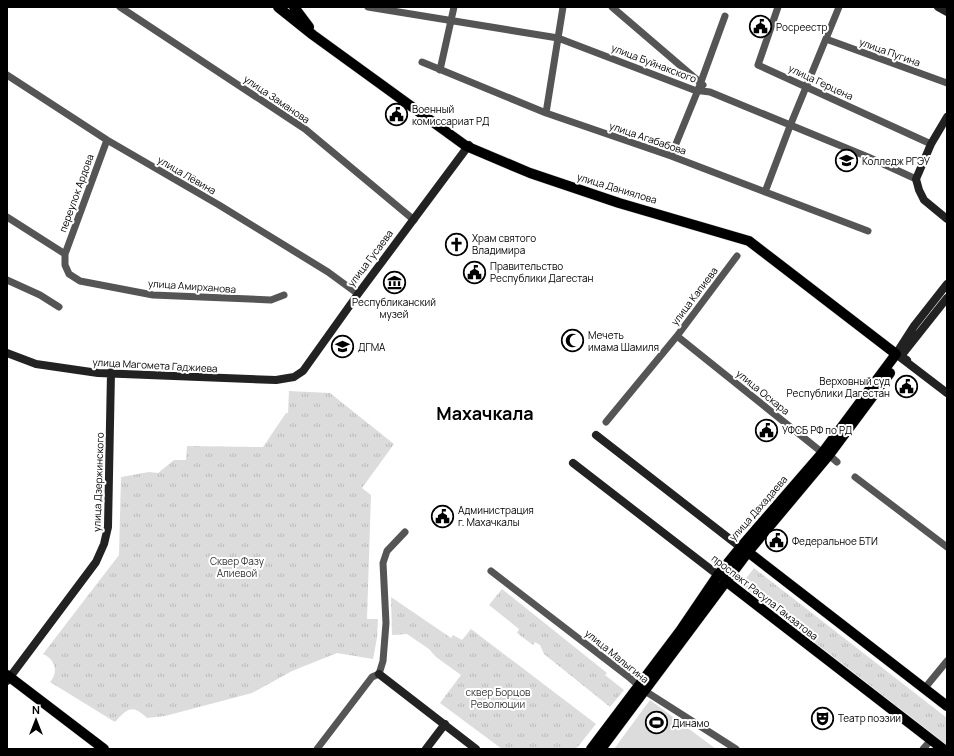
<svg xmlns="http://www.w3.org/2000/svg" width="954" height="756" font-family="Manrope,sans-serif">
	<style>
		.park { fill: url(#park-tufts) }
		.pitch { fill: #dcdcdc }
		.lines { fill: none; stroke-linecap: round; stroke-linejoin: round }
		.primary-casing { stroke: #dbdbdb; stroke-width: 11 }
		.street { stroke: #555; stroke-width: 7 }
		.secondary { stroke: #222; stroke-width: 8 }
		.primary { stroke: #000; stroke-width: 10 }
		.labels { text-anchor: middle; stroke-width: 4; stroke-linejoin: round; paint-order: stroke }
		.poi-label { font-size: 10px; fill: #000; stroke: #fff; text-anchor: start }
		.street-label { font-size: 10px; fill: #000; stroke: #fff }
		.park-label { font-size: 10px; fill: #333; stroke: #fff }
		.town-label { font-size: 18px; font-weight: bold; fill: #000; stroke: #fff }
	</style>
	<defs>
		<pattern id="park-tufts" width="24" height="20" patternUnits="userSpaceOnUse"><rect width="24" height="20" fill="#dcdcdc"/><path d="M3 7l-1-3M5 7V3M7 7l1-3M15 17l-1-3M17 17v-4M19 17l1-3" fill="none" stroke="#bbb"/></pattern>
	</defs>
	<rect width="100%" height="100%" fill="#fff"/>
	<!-- park -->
	<path class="park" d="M289 391 330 393 394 444 362 488 371 495 367 619H378L377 638 373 659 337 653 292 671 252 693 165 716 147 718C132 704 128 708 115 722L50 682C59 672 55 659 43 654L119 555 121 477 149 472 158 473 174 460H186L187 446 263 447 286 413H288Z
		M754 568 947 718V745L741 585Z
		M502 589 607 673 605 675 624 690 610 707 544 654 540 645 535 642 533 645 517 633 519 629 489 605Z
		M391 597 451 638 453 635 462 640 471 629 596 724 576 749H502L440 703 461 675 436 657 429 649 407 634 392 635Z"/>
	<!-- pitch -->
	<path class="pitch" d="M650 700 716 749H614Z"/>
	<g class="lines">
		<defs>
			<path id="primary" d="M278 7 313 35 466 146 530 173 619 203 749 241 896 354 823 452 740 548 718 575 680 631 591 749
				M294 7 309 27
				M748 552 947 706
				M727 582 943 749
				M7 675 104 749
				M601 749 748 552 829 455 890 373"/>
		</defs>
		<!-- primary casing -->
		<use href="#primary" class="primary-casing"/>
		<!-- street -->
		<path class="street" d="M120 7 305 129 414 220
			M368 7 558 38 694 90 710 92 868 157 916 179
			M612 7 703 85
			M778 7 758 65 931 144
			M826 39 947 83
			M422 62 546 113 671 156 868 231
			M440 70 454 7
			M7 75 107 140 219 205 328 272 358 294
			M546 113 563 7
			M671 156 698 90 725 16
			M765 192 790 126 839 7
			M7 217 65 254V265L69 274 80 281 153 295 271 300 284 295
			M65 254 107 140
			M7 280 40 295 59 307
			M677 336 819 450 829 455 837 462
			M606 422 677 336 737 256
			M855 477 947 547
			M491 571 630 678 645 691 736 749
			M924 689 947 661
			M317 749 372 677 379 674 383 661 386 623 383 563 387 551 405 532
			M923 749 931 740"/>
		<!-- secondary -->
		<path class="secondary" d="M938 7 947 12
			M947 117 931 144 916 179 919 190 924 200 947 219
			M947 284 914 326 896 354 947 393
			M7 353 36 364 98 373 276 380 294 377 303 371 358 294 469 145
			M907 360 901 356 947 298
			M596 435 744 550
			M573 463 727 582
			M379 674 476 749
			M7 681 96 562 104 544 108 527 111 372
			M426 749 445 724"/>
		<!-- primary -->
		<use href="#primary" class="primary"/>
	</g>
	<!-- icons -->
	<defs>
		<symbol id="civic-ring" viewBox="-11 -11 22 22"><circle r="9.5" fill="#fff" stroke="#000" stroke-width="1.5"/><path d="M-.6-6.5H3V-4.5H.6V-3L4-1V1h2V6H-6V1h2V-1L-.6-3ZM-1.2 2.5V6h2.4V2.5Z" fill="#000"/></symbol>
		<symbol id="university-ring" viewBox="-11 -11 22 22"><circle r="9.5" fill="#fff" stroke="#000" stroke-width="1.5"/><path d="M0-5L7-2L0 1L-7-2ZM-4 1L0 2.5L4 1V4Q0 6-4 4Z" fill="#000"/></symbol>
		<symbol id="church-ring" viewBox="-11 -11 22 22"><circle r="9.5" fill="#fff" stroke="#000" stroke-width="1.5"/><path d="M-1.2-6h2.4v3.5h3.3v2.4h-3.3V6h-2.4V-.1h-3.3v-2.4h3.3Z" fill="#000"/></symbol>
		<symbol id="museum-ring" viewBox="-11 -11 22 22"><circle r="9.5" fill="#fff" stroke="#000" stroke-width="1.5"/><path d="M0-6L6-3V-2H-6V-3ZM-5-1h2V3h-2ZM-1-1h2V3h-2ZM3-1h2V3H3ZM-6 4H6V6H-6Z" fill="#000"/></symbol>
		<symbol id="mosque-ring" viewBox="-11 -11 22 22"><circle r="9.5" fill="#fff" stroke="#000" stroke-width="1.5"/><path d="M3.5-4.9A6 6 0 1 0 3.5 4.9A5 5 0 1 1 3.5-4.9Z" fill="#000"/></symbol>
		<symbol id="theatre-ring" viewBox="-11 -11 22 22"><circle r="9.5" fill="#fff" stroke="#000" stroke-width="1.5"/><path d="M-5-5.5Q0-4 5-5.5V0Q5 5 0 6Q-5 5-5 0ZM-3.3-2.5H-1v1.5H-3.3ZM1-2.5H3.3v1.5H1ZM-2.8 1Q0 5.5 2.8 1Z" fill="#000"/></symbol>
		<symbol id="stadium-ring" viewBox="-11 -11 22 22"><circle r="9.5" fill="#fff" stroke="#000" stroke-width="1.5"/><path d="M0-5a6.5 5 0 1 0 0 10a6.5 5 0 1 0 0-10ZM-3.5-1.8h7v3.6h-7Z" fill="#000"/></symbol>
	</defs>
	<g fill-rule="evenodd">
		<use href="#civic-ring" x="748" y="14" width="25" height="25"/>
		<use href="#civic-ring" x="384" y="102" width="25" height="25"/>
		<use href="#university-ring" x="834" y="148" width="25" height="25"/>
		<use href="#church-ring" x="444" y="232" width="25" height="25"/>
		<use href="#civic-ring" x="462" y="260" width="25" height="25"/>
		<use href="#museum-ring" x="382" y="270" width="25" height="25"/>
		<use href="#mosque-ring" x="560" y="328" width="25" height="25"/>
		<use href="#university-ring" x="330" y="334" width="25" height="25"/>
		<use href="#civic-ring" x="894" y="374" width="25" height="25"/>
		<use href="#civic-ring" x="754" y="418" width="25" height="25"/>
		<use href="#civic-ring" x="430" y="504" width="25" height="25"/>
		<use href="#civic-ring" x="764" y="528" width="25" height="25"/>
		<use href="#theatre-ring" x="810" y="706" width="25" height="25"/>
		<use href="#stadium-ring" x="644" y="710" width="25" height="25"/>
	</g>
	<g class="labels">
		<!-- poi labels -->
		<g class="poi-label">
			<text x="776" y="31">Росреестр</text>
			<text x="412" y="113">Военный<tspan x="412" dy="12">комиссариат РД</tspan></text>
			<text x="862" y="165">Колледж РГЭУ</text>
			<text x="472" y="242">Храм святого<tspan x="472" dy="12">Владимира</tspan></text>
			<text x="490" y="270">Правительство<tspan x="490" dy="12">Республики Дагестан</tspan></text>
			<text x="394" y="306" text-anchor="middle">Республиканский<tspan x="394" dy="12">музей</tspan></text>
			<text x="588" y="339">Мечеть<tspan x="588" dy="12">имама Шамиля</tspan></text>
			<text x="358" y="351">ДГМА</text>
			<text x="890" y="385" text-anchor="end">Верховный суд<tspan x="890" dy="12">Республики Дагестан</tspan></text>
			<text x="782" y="434">УФСБ РФ по РД</text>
			<text x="458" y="514">Администрация<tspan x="458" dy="12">г. Махачкалы</tspan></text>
			<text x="792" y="545">Федеральное БТИ</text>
			<text x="838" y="722">Театр поэзии</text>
			<text x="672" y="727">Динамо</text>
		</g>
		<!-- street labels -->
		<g class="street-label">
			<text transform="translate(890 52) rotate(20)" y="4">улица Пугина</text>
			<text transform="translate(654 63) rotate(21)" y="4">улица Буйнакского</text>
			<text transform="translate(821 82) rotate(25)" y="4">улица Герцена</text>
			<text transform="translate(277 99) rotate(34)" y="4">улица Заманова</text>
			<text transform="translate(648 138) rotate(19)" y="4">улица Агабабова</text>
			<text transform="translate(187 175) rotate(30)" y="4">улица Лёвина</text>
			<text transform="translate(617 188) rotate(17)" y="4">улица Даниялова</text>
			<text transform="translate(76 193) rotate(-70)" y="4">переулок Ардова</text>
			<text transform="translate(370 258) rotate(-53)" y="4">улица Гусаева</text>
			<text transform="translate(192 286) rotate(4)" y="4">улица Амирханова</text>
			<text transform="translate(694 296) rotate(-53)" y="4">улица Капиева</text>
			<text transform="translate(155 365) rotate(3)" y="4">улица Магомета Гаджиева</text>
			<text transform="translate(763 392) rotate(39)" y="4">улица Оскара</text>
			<text transform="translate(98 482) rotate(-88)" y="4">улица Дзержинского</text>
			<text transform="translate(758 508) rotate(-49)" y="4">улица Дахадаева</text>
			<text transform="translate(765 597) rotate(38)" y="4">проспект Расула Гамзатова</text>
			<text transform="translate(617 656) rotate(39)" y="4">улица Малыгина</text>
		</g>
		<!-- park labels -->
		<g class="park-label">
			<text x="237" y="565">Сквер Фазу<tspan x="237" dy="12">Алиевой</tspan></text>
			<text x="498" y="696">сквер Борцов<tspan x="498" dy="12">Революции</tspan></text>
		</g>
		<!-- town labels -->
		<g class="town-label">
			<text x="485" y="420">Махачкала</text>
		</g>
	</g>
	<!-- border -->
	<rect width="954" height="756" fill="none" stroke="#000000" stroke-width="16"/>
	<!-- north arrow -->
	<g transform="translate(36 720)" stroke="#ffffff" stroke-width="3" paint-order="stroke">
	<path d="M0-3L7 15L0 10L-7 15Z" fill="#000000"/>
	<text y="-6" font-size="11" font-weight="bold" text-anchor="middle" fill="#000000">N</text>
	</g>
</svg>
